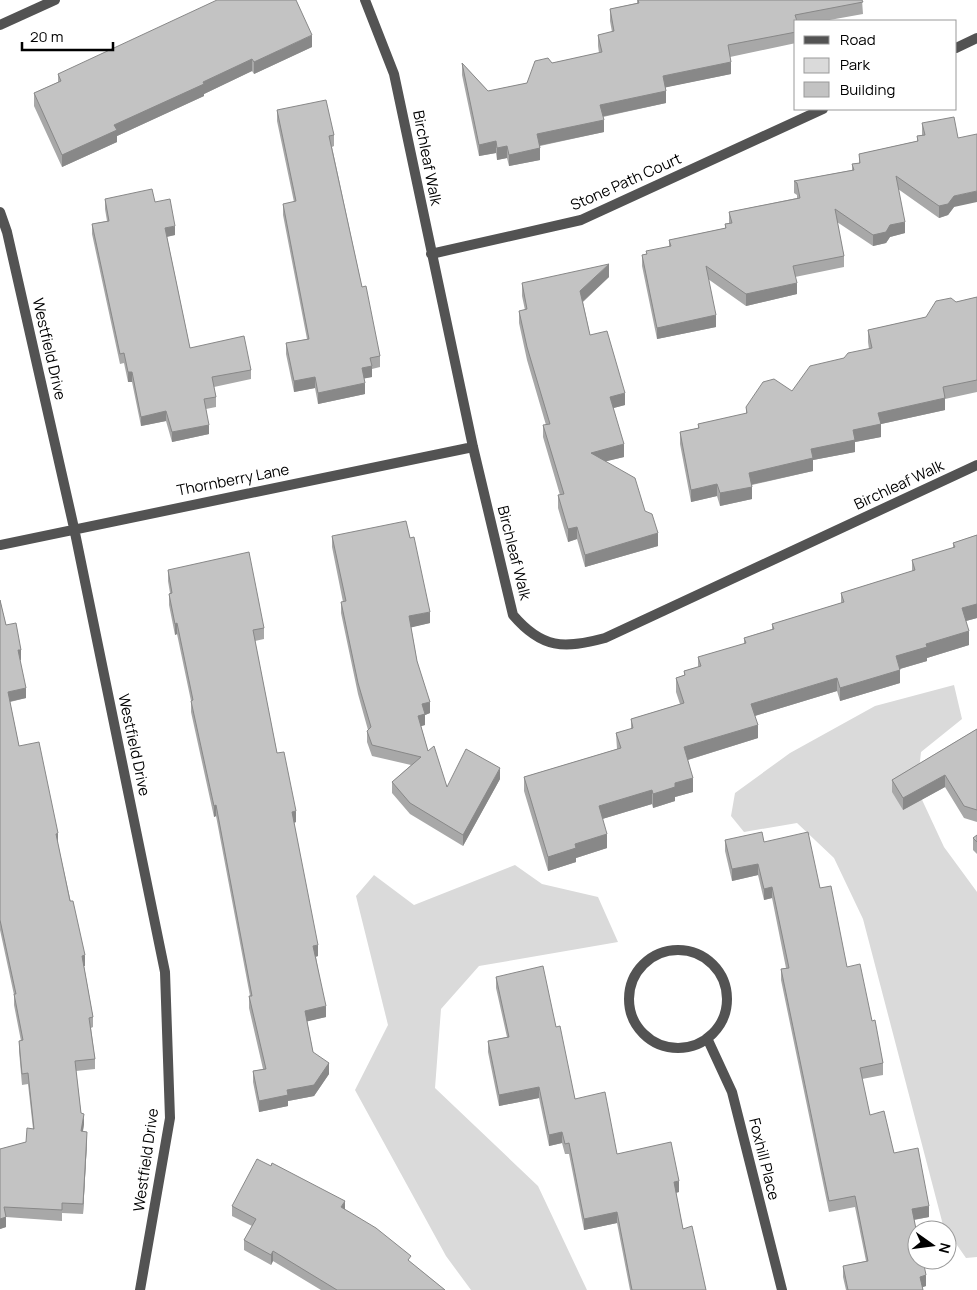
<svg xmlns="http://www.w3.org/2000/svg" width="977" height="1290" font-family="Manrope,sans-serif">
	<style>
		.green { fill: #dadada }
		.lines { fill: none; stroke-linecap: round; stroke-linejoin: round }
		.street { stroke: #535353; stroke-width: 10 }
		.wall { fill: #a8a8a8 }
		.shaded-wall { fill: #888 }
		.building { fill: #c3c3c3; stroke: #888 }
		.labels { text-anchor: middle; stroke-width: 5; stroke-linejoin: round; paint-order: stroke }
		.street-label { font-size: 15px; fill: #000; stroke: #fff }
	</style>
	<rect width="100%" height="100%" fill="#fff"/>
	<!-- green -->
	<path class="green" d="M954 685 962 719 921 752 917 789 944 847 977 892V1257L966 1258 943 1225 863 919 834 858 797 823 744 832 731 816 735 793 790 753 875 706Z
		M515 865 542 884 598 897 618 942 479 966 441 1009 435 1088 538 1186 587 1290H471L446 1256 355 1090 388 1025 356 896 374 875 414 905Z"/>
	<g class="lines">
		<!-- street -->
		<path class="street" d="M365 0 394 74 473 447 513 615C542 649 564 649 605 638L977 465
			M0 25 55 0
			M956 48 977 38
			M0 212 7 232 74 528 165 972 170 1118 140 1290
			M431 254 581 220 823 109
			M0 545 473 447
			M629 999a49 49 0 1 1 98 0a49 49 0 1 1-98 0Z
			M707 1038 732 1092 782 1290"/>
	</g>
	<!-- wall -->
	<path class="wall" d="M637 0H862L863 14 824 21H796V43L730 57 731 74 666 87V103L603 117 604 132 540 146V160L509 166 507 158 497 160 496 153 479 156 462 75V63L488 91 527 83 552 63 599 53 598 46V35L612 32 610 21V9L637 3Z
		M312 47 254 74 252 71 204 94V96L117 136V142L62 167 34 106V93L58 82V74Z
		M277 110 334 135V146L332 147 362 287 380 356V367L372 369V377L364 378 365 394 318 404 315 388 294 392 286 354V343L307 339 283 215V204L294 202 277 121Z
		M922 123 954 207 948 215 939 218 898 189 905 233 890 237 886 243 873 246 837 222 844 256V267L795 277 797 294 746 306 708 279 716 327 657 339 642 266V255L669 247V240L725 228V224L729 223V212L797 198V195L794 193V181L852 170V164L859 163V154L917 141V136L922 135Z
		M105 199 155 202 175 235 167 237 190 348 251 370V379L214 387 216 397V407L206 409 209 434 172 442 166 421 141 426 132 382H128L124 363 120 364 92 234V224L107 221 105 209Z
		M609 277 583 302 590 335 625 405 613 408 624 457 606 461 645 511 658 546 585 567 577 539 568 542 558 508V495H560L543 437V425H546L527 360 519 323V311L525 310 522 296V283Z
		M977 297V392L945 399V410L881 424V437L855 442V452L813 460V471L752 485V499L720 506 717 496 691 502 680 444V432L698 428V424L746 414V407L792 391 844 358 869 349 868 342V330L926 317 956 302Z
		M977 535V618L966 621 969 645 927 658V661L900 669V683L840 701 837 691 755 716 758 738 688 760 693 792 675 797V801L653 808 652 804 602 819 607 848 576 858V862L548 871 524 791V777L617 749 616 733 631 729V719L680 704 676 692V678L684 675V671L698 667V657L744 644V638L772 629V624L841 603V593L912 571V560L953 548V543Z
		M332 536 430 623 411 627 417 661 430 713 425 715V725L421 726 428 751 447 787 500 779 463 846 410 814 392 793V782L411 765 372 756 367 742V731L368 730 358 694 341 613V602H343L332 547Z
		M168 570 264 628V639L255 641 277 753 296 822 294 823 318 956 316 957 326 1017 307 1021 313 1052 329 1074 314 1096 288 1101V1106L259 1112 253 1082V1071L263 1069 249 1008V996H250L216 816 214 817 191 712V701L177 634 175 635 169 605V594L170 593 168 581Z
		M0 600 6 625 21 660H20L26 698 10 702 19 746 58 844 85 966H84L93 1017V1027L91 1028 95 1059V1069L76 1071 81 1113 84 1124 83 1131 87 1142 83 1214 62 1213V1221L6 1217V1227L0 1229V1149L26 1142 33 1129 28 1084 22 1085 19 1051V1041H21L14 1005V995L0 930Z
		M977 729V822L964 818 945 787 903 810 892 792V780Z
		M977 835V854L973 850V838Z
		M725 840 764 842 820 888 847 967 872 1021 883 1063V1075L862 1079 870 1115 894 1153 929 1217 914 1220 926 1286 922 1287 923 1290H846L843 1277V1266L866 1261 855 1207 829 1212 781 980V969L786 968 772 898 764 900 758 875 732 881 725 851Z
		M496 977 556 1027 575 1099 617 1154 679 1192 676 1193 683 1229 706 1290H630L617 1223 584 1230 569 1154H565L562 1143 549 1146 539 1098 499 1106 488 1052V1041L507 1037 496 988Z
		M232 1206 345 1210 445 1290H321L273 1261 271 1265 244 1250V1240L252 1226 232 1216Z"/>
	<!-- shaded-wall -->
	<path class="shaded-wall" d="M312 35V47L254 74V62Z
		M252 59V71L204 94V96L117 136V142L62 167V155L114 125 203 82Z
		M731 62V74L663 88V76Z
		M666 91V103L600 117V105Z
		M604 120V132L537 146V134Z
		M496 141V153L479 156V145Z
		M507 146V158L497 160V148Z
		M540 148V160L509 166V155Z
		M977 191V202L954 207 948 215 939 218V206L954 196Z
		M905 222V233L890 237 886 243 873 246V235L890 225Z
		M175 226V235L165 237V228Z
		M609 264V277L580 304V291Z
		M797 283V294L746 306V294Z
		M716 315V327L657 339V328Z
		M372 366V377L362 379V368Z
		M128 372H132V382H128Z
		M315 377V388L294 392V381Z
		M365 383V394L318 404V393Z
		M625 393V405L610 409V397Z
		M945 398V410L881 424V437L855 442V452L813 460V471L749 485V473L811 449 853 430 878 413Z
		M166 411V421L141 426V417Z
		M209 425V434L172 442V432Z
		M624 444V457L591 465V453Z
		M717 484V496L691 502V490Z
		M752 487V499L720 506V493Z
		M577 527V539L568 542V529Z
		M658 533V546L585 567V555Z
		M977 604V618L962 622V608Z
		M430 612V623L409 628V616Z
		M177 623V634L175 635V624Z
		M969 631V645L927 658V661L896 670V656L926 644Z
		M18 650H21V660L18 661Z
		M900 670V683L840 701V688Z
		M837 678V691L751 717V704Z
		M26 688V698L8 702V692Z
		M430 702V713L425 715V725L418 727V716L422 704Z
		M758 725V738L684 761V747Z
		M500 768V779L463 846V835Z
		M945 775V787L903 810V798Z
		M693 778V792L675 797V801L653 808V794L675 783Z
		M652 790V804L599 820V806Z
		M216 805V816L214 817V806Z
		M296 811V822L292 823V812Z
		M58 833V844H56V834Z
		M607 834V848L576 858V862L548 871V857L575 844Z
		M758 864V875L732 881V869Z
		M772 887V898L764 900V889Z
		M318 945V956L313 957V946Z
		M85 955V966H82V956Z
		M326 1006V1017L305 1022V1011Z
		M329 1063V1074L314 1096 288 1101V1106L259 1112V1101L287 1090Z
		M539 1087V1098L499 1106V1095Z
		M84 1114V1124L81 1142V1131Z
		M87 1132V1142L83 1214V1204Z
		M562 1132V1143L549 1146V1135Z
		M679 1181V1192L674 1193V1182Z
		M345 1201V1211L341 1207Z
		M929 1206V1217L912 1220V1209Z
		M617 1212V1223L584 1230V1219Z
		M6 1217V1227L0 1229V1219Z
		M273 1251V1261L271 1265V1255Z
		M926 1275V1286L920 1288V1277Z"/>
	<!-- building -->
	<path class="building" d="M217 0H296L312 35 254 62 252 59 203 82 204 84 114 125 117 130 62 155 34 93 61 81 58 74Z
		M638 0H862L863 2 795 15 797 21H796V32L728 45 731 62 663 76 666 91 600 105 604 120 537 134 540 148 509 155 507 146 497 148 496 141 479 145 462 63 488 91 527 83 535 61 548 58 552 63 602 52 598 35 614 31 610 9 639 3Z
		M326 100 334 135 329 136 362 287 366 286 380 356 370 358 372 366 362 368 365 383 318 393 315 377 294 381 286 343 309 339 283 204 296 201 277 110Z
		M954 117 958 138 977 134V191L954 196 948 204 939 206 896 176 905 222 890 225 886 232 873 235 835 209 844 256 793 266 797 283 746 294 706 266 716 315 657 328 642 255 647 254 646 251 671 246 669 240 726 228 725 224 732 223 729 212 800 198 797 183 794 181 854 170 852 164 860 163 859 154 918 141 917 136 925 135 922 123Z
		M152 189 155 202 170 199 175 226 165 228 190 348 244 336 251 370 212 377 216 397 204 399 209 425 172 432 166 411 141 417 132 372H128L124 353 120 354 92 224 109 221 105 199Z
		M609 264 580 291 590 335 607 331 625 393 610 397 624 444 591 453 635 478 645 511 652 514 658 533 585 555 577 527 568 529 558 495 564 494 543 425 550 424 527 347 519 311 527 309 522 283Z
		M977 297V380L943 387 945 398 878 413 881 424 853 430 855 440 811 449 813 458 749 473 752 487 720 493 717 484 691 490 680 432 699 428 698 424 747 413 746 407 763 382 774 379 792 391 810 366 844 358 848 353 872 348 868 330 926 317 936 301 951 298 956 302Z
		M406 521 410 538 414 537 430 612 409 616 417 661 430 702 422 704 425 714 418 716 428 751 434 746 447 787 466 749 500 768 463 835 410 803 392 782 421 757 372 745 367 731 371 727 358 683 341 602 346 601 332 536Z
		M977 535V604L962 608 969 631 926 644 927 647 896 656 900 670 840 688 837 678 751 704 758 725 684 747 693 778 675 783V787L653 794 652 790 599 806 607 834 575 844 576 848 548 857 524 777 621 748 616 733 633 728 631 719 684 703 676 678 685 675 684 671 701 666 698 657 746 643 744 638 774 629 772 624 844 602 841 593 915 570 912 560 955 547 953 543Z
		M249 552 264 628 253 630 277 753 284 752 296 811 292 812 318 945 313 946 326 1006 305 1011 313 1052 329 1063 314 1085 287 1090 288 1095 259 1101 253 1071 266 1069 249 996H252L216 805 214 806 191 701 193 700 177 623 175 624 169 594 172 593 168 570Z
		M0 600 6 625 16 623 21 650H18L26 688 8 692 19 746 39 742 58 833 56 834 70 901H73L85 955 82 956 93 1017 89 1018 95 1059 75 1061 81 1113 84 1114 81 1131 87 1132 83 1204 62 1203V1210L4 1207 6 1217 0 1219V1149L26 1142 27 1128 34 1129 28 1073 22 1074 19 1041 23 1040 14 994H16L0 920Z
		M977 729V810L964 806 945 775 903 798 892 780Z
		M762 832 764 842 808 832 820 888 831 886 847 967 860 964 872 1021 875 1020 883 1063 860 1068 870 1115 884 1111 894 1153 918 1148 929 1206 912 1209 917 1234V1260H923L926 1275 920 1277 923 1290H848L843 1266 868 1261 855 1196 829 1201 781 969 789 968 772 887 764 889 758 864 732 869 725 840Z
		M977 835V842L973 838Z
		M543 966 556 1027 560 1026 575 1099 605 1092 617 1154 671 1142 679 1181 674 1182 683 1229 692 1226 706 1290H632L617 1212 584 1219 569 1143 565 1144 562 1132 549 1135 539 1087 499 1095 488 1041 509 1037 496 977Z
		M257 1159 271 1166 272 1163 345 1201 341 1207 376 1228 411 1256 408 1260 445 1290H337L273 1251 271 1255 244 1240 256 1219 232 1206Z"/>
	<g class="labels">
		<!-- street labels -->
		<g class="street-label">
			<text transform="translate(427 158) rotate(79)" y="5">Birchleaf Walk</text>
			<text transform="translate(626 182) rotate(-24)" y="5">Stone Path Court</text>
			<text transform="translate(49 349) rotate(77)" y="5">Westfield Drive</text>
			<text transform="translate(233 480) rotate(-11)" y="5">Thornberry Lane</text>
			<text transform="translate(899 485) rotate(-25)" y="5">Birchleaf Walk</text>
			<text transform="translate(514 553) rotate(76)" y="5">Birchleaf Walk</text>
			<text transform="translate(134 745) rotate(78)" y="5">Westfield Drive</text>
			<text transform="translate(764 1159) rotate(76)" y="5">Foxhill Place</text>
			<text transform="translate(146 1160) rotate(-82)" y="5">Westfield Drive</text>
		</g>
	</g>
	<!-- legend -->
	<rect x="794" y="20" width="162" height="90" fill="#ffffff" stroke="#999999"/>
	<rect x="804" y="36" width="25" height="8" fill="#535353" stroke="#999999"/>
	<text x="840" y="45" font-size="15" fill="#000000">Road</text>
	<rect x="804" y="58" width="25" height="15" fill="#dadada" stroke="#999999"/>
	<text x="840" y="70" font-size="15" fill="#000000">Park</text>
	<rect x="804" y="82" width="25" height="15" fill="#c3c3c3" stroke="#999999"/>
	<text x="840" y="95" font-size="15" fill="#000000">Building</text>
	<!-- north arrow -->
	<g transform="translate(932 1245) rotate(104)"><circle r="24" fill="#ffffff" stroke="#999999"/>
	<path d="M0-4L9 19L0 12L-9 19Z" fill="#000000"/>
	<text y="-8" font-size="14" font-weight="bold" text-anchor="middle" fill="#000000">N</text>
	</g>
	<!-- scale -->
	<path d="M22 42v8h91v-8" fill="none" stroke="#000000" stroke-width="2.5"/>
	<text x="30" y="42" font-size="15" fill="#000000" stroke="#ffffff" stroke-width="4" paint-order="stroke">20 m</text>
</svg>
